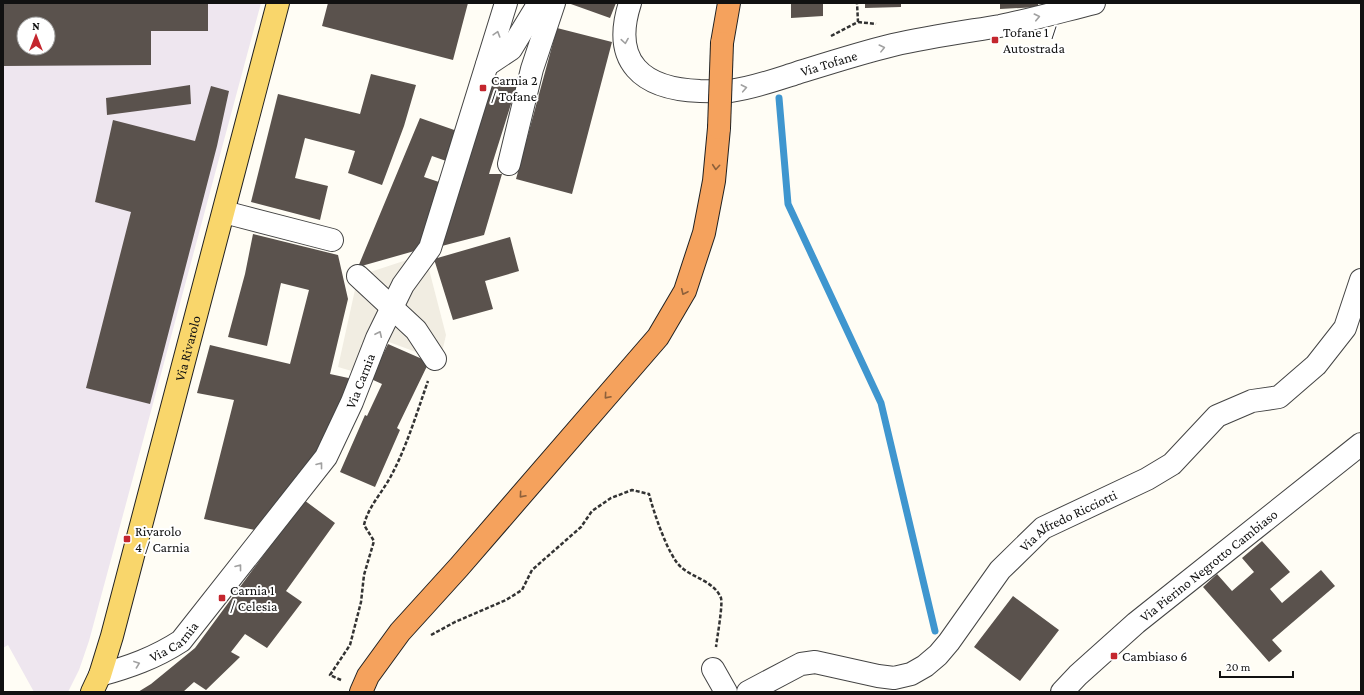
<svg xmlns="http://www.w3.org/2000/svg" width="1364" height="695" font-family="'Crimson Pro',serif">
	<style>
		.industrial { fill: #eee6ef; fill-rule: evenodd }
		.plaza { fill: #f1ede2 }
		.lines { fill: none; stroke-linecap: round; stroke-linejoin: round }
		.stream { stroke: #3f96cf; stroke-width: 7 }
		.building { fill: #5a524d; fill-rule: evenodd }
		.minor-casing { stroke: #444; stroke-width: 24 }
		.major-casing { stroke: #222; stroke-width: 24 }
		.highway-casing { stroke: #222; stroke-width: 24 }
		.path { stroke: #333; stroke-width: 2.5; stroke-dasharray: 4 2; stroke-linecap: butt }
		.minor { stroke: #fff; stroke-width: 22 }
		.major { stroke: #f9d66b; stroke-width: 22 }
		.highway { stroke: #f5a25d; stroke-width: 22 }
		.highway-bridge-casing { stroke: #222; stroke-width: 24; stroke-linecap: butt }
		.highway-bridge { stroke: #f5a25d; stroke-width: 22 }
		.oneway { stroke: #a0a0a0 }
		.oneway2 { stroke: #8e613b }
		.poi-dot { fill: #c4262e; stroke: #fff; stroke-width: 1.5 }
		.labels { text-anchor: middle; stroke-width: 4; stroke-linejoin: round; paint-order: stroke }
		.poi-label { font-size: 14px; fill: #111; stroke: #fff; text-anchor: start }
		.street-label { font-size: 14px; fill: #111; stroke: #fff }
	</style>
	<rect width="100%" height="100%" fill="#fffdf5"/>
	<!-- industrial -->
	<path class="industrial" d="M3 3H261L89 641 79 670 68 692H34L8 645 3 648ZM24 24H48V48H24Z"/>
	<!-- plaza -->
	<path class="plaza" d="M425 254 446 335 440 361 381 339 362 374 338 367 358 276Z"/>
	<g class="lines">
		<!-- stream -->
		<path class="stream" d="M779 98 788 204 881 403 935 631"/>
	</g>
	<!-- building -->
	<path class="building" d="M3 3H208V31H151V65L3 66ZM24 24H48V48H24Z
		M328 3H468L453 60 322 26Z
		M568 3H616L610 18Z
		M791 3H823V16L791 18Z
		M865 3H901V7L865 8Z
		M1000 3H1038V7L1000 9Z
		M557 28 612 42 572 194 516 179Z
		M371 74 416 85 404 126 382 185 348 173 355 151 305 138 295 178 328 186 320 220 251 202 278 94 360 114Z
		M491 78 517 85 489 174H502L484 235 438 247Z
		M190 85 191 104 107 115 106 98Z
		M211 86 229 91 217 146 150 404 86 388 131 212 95 202 113 120 195 141Z
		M420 118 460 132 449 162 432 156 424 177 442 183 418 250 358 267Z
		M253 234 338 255 348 299 330 374 353 379 313 464 260 531 204 519 234 400 197 393 210 345 290 364 309 290 281 283 267 346 228 337 245 274Z
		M510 237 519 271 485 281 493 309 453 320 434 259Z
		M388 344 429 362 397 428 400 430 375 487 340 472 365 415 367 416 382 384 371 379Z
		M304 500 335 523 286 591 302 602 267 648 245 634 231 652 240 657 206 690 194 682 183 692H138L151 684 195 648Z
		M1262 541 1290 572 1270 589 1282 603 1321 570 1335 586 1272 640 1282 651 1269 662 1203 587 1217 574 1232 591 1254 572 1242 558Z
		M1013 596 1059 630 1020 681 974 647Z"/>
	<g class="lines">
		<defs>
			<g id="minor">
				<path id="s1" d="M630 3C611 62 642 89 700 91 710 91 720 92 730 91 753 88 775 80 797 73 829 63 860 53 893 45 928 37 964 32 1000 26 1031 20 1062 11 1094 3"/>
				<path d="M487 65 511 49 539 3"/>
				<path d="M509 164 532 69 554 3"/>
				<path d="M224 212 332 240"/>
				<path d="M358 276 416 330 435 359"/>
				<path d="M713 669 726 692"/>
				<path id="s2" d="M100 675C129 667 155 658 181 641L326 457 352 402 377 338 403 285 430 248 506 3"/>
				<path id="s3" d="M748 692 801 664 815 662 878 676 894 678 911 674 925 666 938 655 949 642 1000 570 1043 528 1147 479 1172 464 1217 416 1252 401 1279 397 1316 365 1345 328 1361 280"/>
				<path id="s4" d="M1062 692 1078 675 1136 623 1361 444"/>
			</g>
			<g id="major">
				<path id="s5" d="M92 692 100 675 112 636 278 3"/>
			</g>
			<path id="highway" d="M722 43 729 3
				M361 692 368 676 400 632 459 567 658 337 685 291 704 233 714 181 719 128"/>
		</defs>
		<!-- minor casing -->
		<use href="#minor" class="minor-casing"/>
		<!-- major casing -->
		<use href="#major" class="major-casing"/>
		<!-- highway casing -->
		<use href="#highway" class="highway-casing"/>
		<!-- path -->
		<path class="path" d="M858 22 876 24
			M831 36 858 22 857 3
			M431 635 455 622 506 600 522 590 532 570 581 527 592 511 611 498 632 490 649 494C653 510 668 556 681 567 693 578 714 581 721 598 723 605 717 638 716 647
			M341 680 330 675 350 645 361 602 364 575 374 541 364 525C368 507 382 493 391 476 407 446 417 412 428 381"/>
		<!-- minor -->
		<use href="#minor" class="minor"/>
		<!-- major -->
		<use href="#major" class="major"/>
		<!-- highway -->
		<use href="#highway" class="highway"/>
		<defs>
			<path id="highway-bridge" d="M719 128 722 43"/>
		</defs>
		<!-- highway-bridge casing -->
		<use href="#highway-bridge" class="highway-bridge-casing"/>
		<!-- highway-bridge -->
		<use href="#highway-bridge" class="highway-bridge"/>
	</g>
	<!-- one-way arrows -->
	<defs><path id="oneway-chevron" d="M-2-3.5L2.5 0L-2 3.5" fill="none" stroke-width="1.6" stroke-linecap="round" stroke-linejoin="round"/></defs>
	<g class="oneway">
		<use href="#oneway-chevron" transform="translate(1037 17) rotate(-13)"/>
		<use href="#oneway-chevron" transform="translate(497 34) rotate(-73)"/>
		<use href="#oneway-chevron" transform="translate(625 41) rotate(81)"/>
		<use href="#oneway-chevron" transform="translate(882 48) rotate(-14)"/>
		<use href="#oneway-chevron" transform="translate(744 88) rotate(-11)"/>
		<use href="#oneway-chevron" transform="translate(379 334) rotate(-65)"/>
		<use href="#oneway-chevron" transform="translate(320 465) rotate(-52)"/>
		<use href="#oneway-chevron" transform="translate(239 567) rotate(-52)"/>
		<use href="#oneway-chevron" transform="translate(137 664) rotate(-20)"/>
	</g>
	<g class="oneway2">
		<use href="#oneway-chevron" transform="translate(716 167) rotate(95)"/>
		<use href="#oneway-chevron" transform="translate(684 292) rotate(115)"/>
		<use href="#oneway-chevron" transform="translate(607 396) rotate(131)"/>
		<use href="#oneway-chevron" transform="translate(522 495) rotate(131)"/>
	</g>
	<!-- markers -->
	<g class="poi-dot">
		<rect x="991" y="36" width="8" height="8" rx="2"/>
		<rect x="479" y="84" width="8" height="8" rx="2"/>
		<rect x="123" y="535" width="8" height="8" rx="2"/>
		<rect x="218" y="594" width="8" height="8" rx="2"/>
		<rect x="1110" y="652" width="8" height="8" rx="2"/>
	</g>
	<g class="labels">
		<!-- poi labels -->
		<g class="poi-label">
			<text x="1003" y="37">Tofane 1 /<tspan x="1003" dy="16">Autostrada</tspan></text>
			<text x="491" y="85">Carnia 2<tspan x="491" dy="16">/ Tofane</tspan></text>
			<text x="135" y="536">Rivarolo<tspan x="135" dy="16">4 / Carnia</tspan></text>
			<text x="230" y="595">Carnia 1<tspan x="230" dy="16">/ Celesia</tspan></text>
			<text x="1122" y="661">Cambiaso 6</text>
		</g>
		<!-- street labels -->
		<g class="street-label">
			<text dy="5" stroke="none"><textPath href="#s1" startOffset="271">Via Tofane</textPath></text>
			<text dy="5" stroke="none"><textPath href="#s5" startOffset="357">Via Rivarolo</textPath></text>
			<text dy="5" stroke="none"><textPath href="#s2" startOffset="406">Via Carnia</textPath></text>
			<text dy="5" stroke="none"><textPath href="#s3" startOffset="396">Via Alfredo Ricciotti</textPath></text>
			<text dy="5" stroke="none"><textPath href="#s4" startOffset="194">Via Pierino Negrotto Cambiaso</textPath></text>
			<text dy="5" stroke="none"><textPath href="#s2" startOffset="82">Via Carnia</textPath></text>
		</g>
	</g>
	<!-- border -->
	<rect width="1364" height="695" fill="none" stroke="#111111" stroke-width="8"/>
	<!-- north arrow -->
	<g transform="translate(36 36)"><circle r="19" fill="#ffffff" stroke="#a0a0a0"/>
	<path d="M0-3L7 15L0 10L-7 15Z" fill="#c4262e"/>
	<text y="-6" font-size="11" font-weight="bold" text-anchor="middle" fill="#111111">N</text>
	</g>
	<!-- scale -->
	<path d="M1220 671v6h73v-6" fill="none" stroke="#111111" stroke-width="2"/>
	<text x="1226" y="671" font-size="12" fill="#111111" stroke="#ffffff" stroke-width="3" paint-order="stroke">20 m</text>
</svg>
